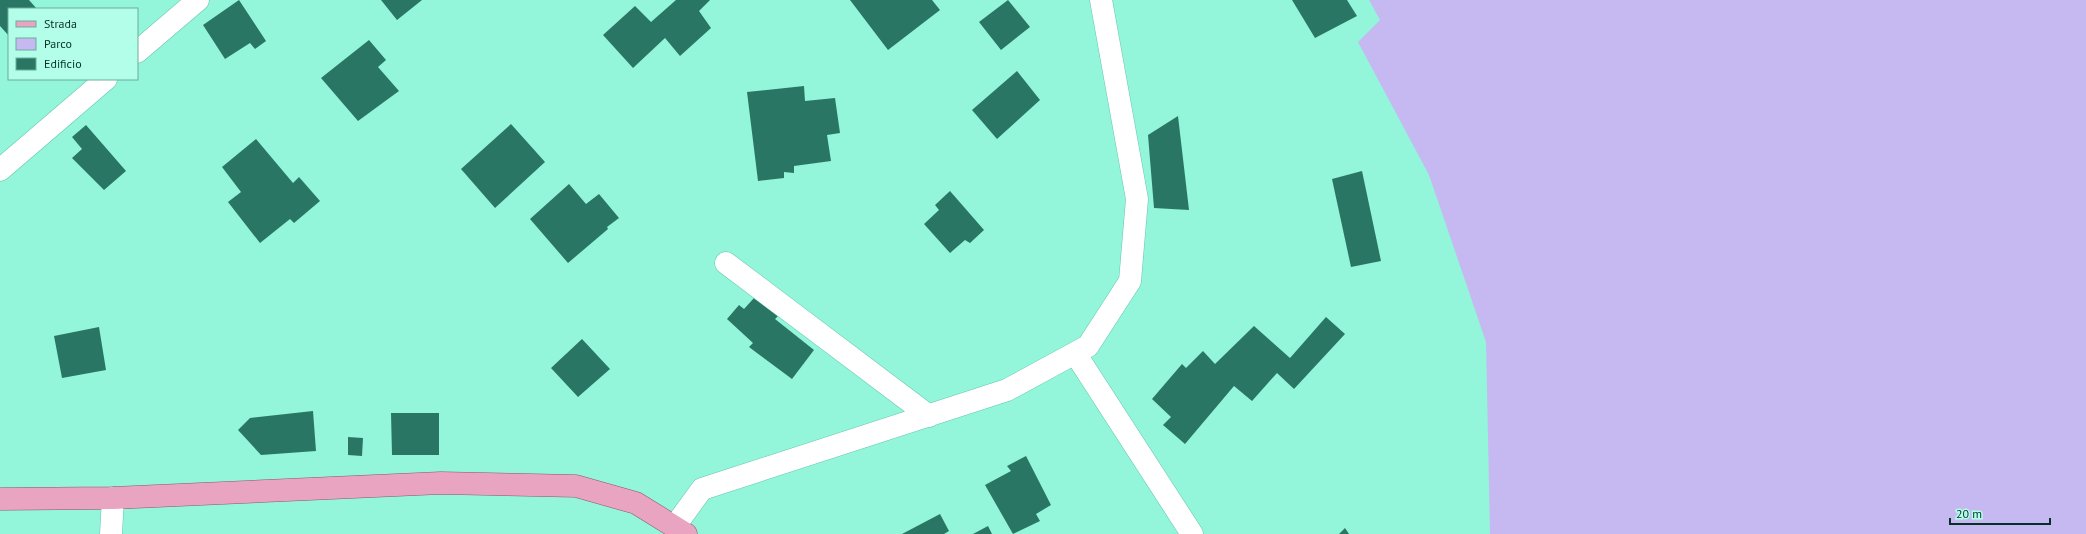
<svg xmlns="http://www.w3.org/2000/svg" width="2086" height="534" font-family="'PT Sans',sans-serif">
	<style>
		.green { fill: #c6b9f2 }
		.building { fill: #2a7664 }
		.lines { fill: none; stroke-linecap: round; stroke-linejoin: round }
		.minor-casing { stroke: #64c6ad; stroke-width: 23 }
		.major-casing { stroke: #8f5472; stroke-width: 23 }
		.minor { stroke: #fff; stroke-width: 22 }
		.major { stroke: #e9a4c2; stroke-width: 22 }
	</style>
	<rect width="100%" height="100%" fill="#93f5da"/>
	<!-- green -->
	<path class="green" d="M1369 0H2086V534H1490L1486 342 1429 175 1358 42 1380 20Z"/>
	<!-- building -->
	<path class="building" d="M0 0H29L37 9H9V36L0 26Z
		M239 0 266 41 255 49 250 43 225 59 203 25Z
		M381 0H422L397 20Z
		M676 0H710L699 11 711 28 680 56 665 38 633 68 603 35 635 6 651 22Z
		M850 0H932L940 10 888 50Z
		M1008 0 1030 27 1001 50 979 22Z
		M1292 0H1347L1357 16 1315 38Z
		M369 40 386 60 378 67 399 91 358 121 321 78Z
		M1017 71 1040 100 997 139 972 110Z
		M804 86 805 101 835 98 840 133 827 135 831 161 794 166V173L784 172V178L758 181 747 92Z
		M1178 116 1189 210 1154 208 1148 135Z
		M511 124 545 162 495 208 461 169Z
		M86 125 126 171 104 190 72 158 82 149 72 137Z
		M256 139 293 183 299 177 320 201 294 223 290 219 260 243 228 202 241 192 222 167Z
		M1362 171 1381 261 1351 267 1332 179Z
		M569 184 586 204 599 194 619 218 607 227 608 229 568 263 530 219Z
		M950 191 984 230 970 243 965 240 950 253 924 224 939 210 935 205Z
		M754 298 778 316 775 319 814 350 792 379 749 347 753 343 727 319 739 305 744 309Z
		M1326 317 1345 334 1294 389 1277 373 1252 401 1234 386 1185 444 1163 425 1171 417 1152 399 1182 364 1186 368 1203 351 1215 364 1254 326 1290 358Z
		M99 327 106 370 62 378 54 336Z
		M582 339 610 369 578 397 551 368Z
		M313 411 316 451 261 455 238 430 250 418Z
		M391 413H439V455H392Z
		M348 437 363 438 362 456 348 455Z
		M1026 456 1051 505 1036 514 1040 521 1013 534 985 485 1011 471 1007 466Z
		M940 514 949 531 944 534H902Z
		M988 526 992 534H973Z
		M1345 528 1349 534H1339Z"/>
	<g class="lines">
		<defs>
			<path id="minor" d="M137 52 198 0
				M0 170 106 79
				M726 263 929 416
				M1075 353 1192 534
				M675 526 702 489 1007 390 1088 346 1130 281 1137 199 1101 0
				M111 534 113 498"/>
			<path id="major" d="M0 499 113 498 441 483 576 486 636 503 686 534"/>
		</defs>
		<!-- minor casing -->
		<use href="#minor" class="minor-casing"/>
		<!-- major casing -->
		<use href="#major" class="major-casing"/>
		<!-- minor -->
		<use href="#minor" class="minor"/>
		<!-- major -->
		<use href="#major" class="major"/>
	</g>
	<!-- legend -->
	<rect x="8" y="8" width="130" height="72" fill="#b3fee8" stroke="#6dac9b"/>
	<rect x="16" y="21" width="20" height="6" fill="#e9a4c2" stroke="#6dac9b"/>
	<text x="44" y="28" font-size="12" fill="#043128">Strada</text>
	<rect x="16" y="38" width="20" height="12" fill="#c6b9f2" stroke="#6dac9b"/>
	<text x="44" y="48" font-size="12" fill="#043128">Parco</text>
	<rect x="16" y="58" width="20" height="12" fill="#2a7664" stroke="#6dac9b"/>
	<text x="44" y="68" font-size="12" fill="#043128">Edificio</text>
	<!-- scale -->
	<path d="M1950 518v6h100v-6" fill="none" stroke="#043128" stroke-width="2"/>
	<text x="1956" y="518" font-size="12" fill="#043128" stroke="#b3fee8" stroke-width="3" paint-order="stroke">20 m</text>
</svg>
